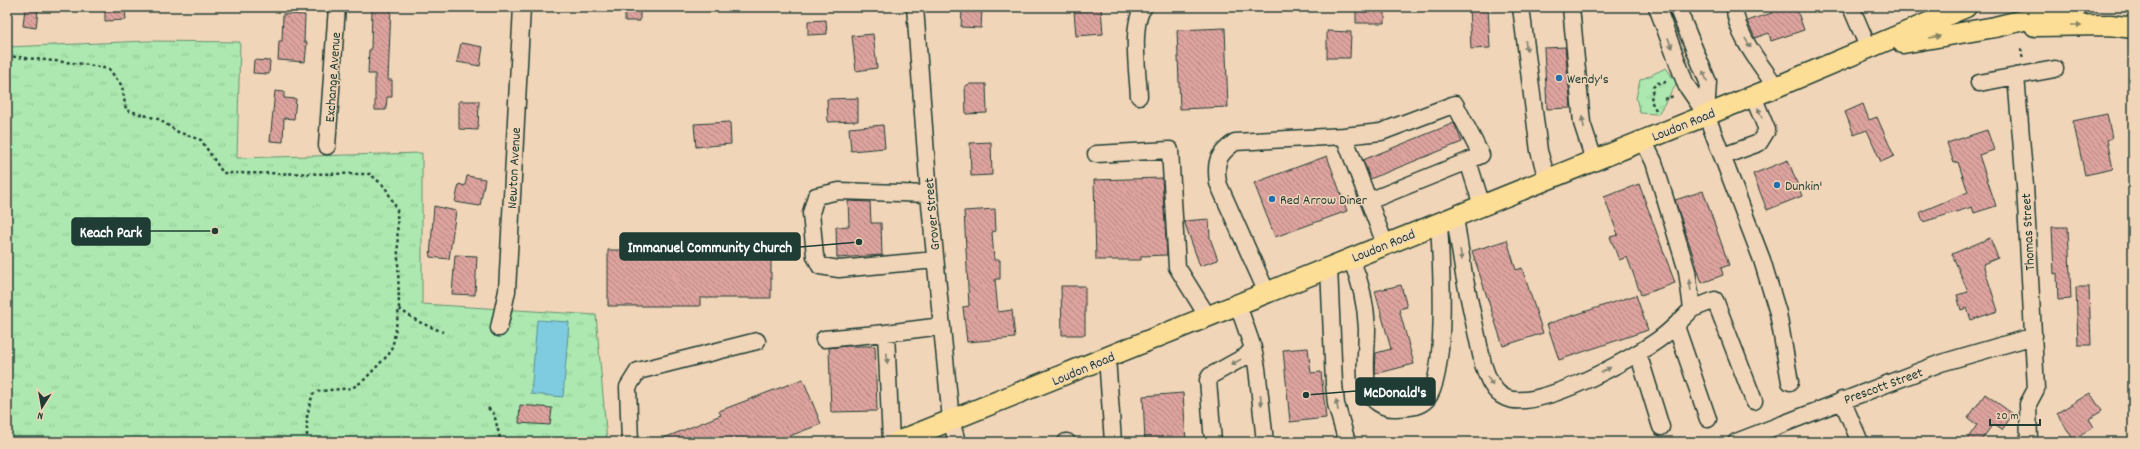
<svg xmlns="http://www.w3.org/2000/svg" width="2140" height="449" font-family="Dekko,sans-serif">
	<style>
		.park { fill: url(#park-tufts); stroke: #669272 }
		.water { fill: #7fcbdf; stroke: #59929b }
		.building { fill: url(#building-back-hatch); stroke: #1f3d34 }
		.lines { fill: none; stroke-linecap: round; stroke-linejoin: round }
		.minor-casing { stroke: #1f3d34; stroke-width: 19 }
		.major-casing { stroke: #1f3d34; stroke-width: 23 }
		.path { stroke: #1f3d34; stroke-width: 2.5; stroke-dasharray: 3 3; stroke-linecap: butt }
		.minor { stroke: #f1d5b8; stroke-width: 16 }
		.major { stroke: #fdde96; stroke-width: 20 }
		.oneway { fill: #838560 }
		.oneway2 { fill: #7d816f }
		.poi-dot { fill: #1f6fb2; stroke: #f1d5b8; stroke-width: 1.5 }
		.labels { text-anchor: middle; stroke-width: 3; stroke-linejoin: round; paint-order: stroke }
		.street-label { font-size: 14px; fill: #1f3d34; stroke: #f1d5b8 }
		.poi-label { font-size: 14px; fill: #1f3d34; stroke: #f1d5b8; text-anchor: start }
		.leader { fill: none; stroke: #1f3d34; stroke-width: 1.5 }
		.callout-dot { fill: #1f3d34; stroke: #f1d5b8; stroke-width: 1.5 }
		.callout { fill: #1f3d34; stroke: #1f3d34; stroke-width: 1.5 }
		.callout-label { font-size: 15px; text-anchor: middle; font-weight: bold; fill: #fff }
	</style>
	<defs>
		<pattern id="park-tufts" width="24" height="20" patternUnits="userSpaceOnUse"><rect width="24" height="20" fill="#ace8af"/><path d="M3 7l-1-3M5 7V3M7 7l1-3M15 17l-1-3M17 17v-4M19 17l1-3" fill="none" stroke="#94c897"/></pattern>
		<pattern id="building-back-hatch" width="6" height="6" patternUnits="userSpaceOnUse"><rect width="6" height="6" fill="#dda39e"/><path d="M-1 5l2 2M0 0l6 6M5-1l2 2" fill="none" stroke="#b38682"/></pattern>
	</defs>
	<rect width="100%" height="100%" fill="#f1d5b8"/>
	<filter id="ink" filterUnits="userSpaceOnUse"><feTurbulence type="fractalNoise" baseFrequency=".025" numOctaves="2"/><feDisplacementMap in="SourceGraphic" scale="8" xChannelSelector="R" yChannelSelector="G"/><feConvolveMatrix kernelMatrix="1 2 1 2 8 2 1 2 1" color-interpolation-filters="sRGB"/></filter>
	<g filter="url(#ink)">
		<!-- park -->
		<path class="park" d="M147 41 240 42 237 158 422 153V304L596 315 607 442H7V47Z
			M1666 68 1677 83 1658 114 1640 113 1636 98 1640 80Z"/>
		<!-- water -->
		<path class="water" d="M537 320 569 322 563 397 531 394Z"/>
		<!-- building -->
		<path class="building" d="M105 7H125L126 20 105 21Z
			M372 7H391L388 80H392V97H387L386 110H375V74H368L369 50H371Z
			M625 7H640V21H625Z
			M1356 7H1385V23H1356Z
			M1469 7H1488L1490 48 1471 49Z
			M1770 7H1796L1804 30 1771 41 1769 33 1755 38 1747 21 1772 13Z
			M25 8 38 10 36 28 23 26Z
			M1101 8 1103 34 1076 36 1074 11Z
			M962 10H982L981 28 961 27Z
			M283 14 305 15 304 42H307L305 62 278 60 279 41H282Z
			M826 20 827 34 808 35V21Z
			M1225 28 1228 107 1180 109 1177 30Z
			M1327 31 1351 32 1350 58H1327Z
			M873 34 877 68 856 71 852 36Z
			M461 43 483 47 480 66 457 62Z
			M1565 47 1571 108 1547 109 1544 48Z
			M254 60 270 61 269 74 253 73Z
			M970 84H986L987 113 966 114 965 86Z
			M275 91 284 92V98L296 99 294 119 284 118 283 142 270 141Z
			M858 98V121L828 122 827 99Z
			M459 101H479L478 130 459 129Z
			M1863 104 1869 120 1877 117 1894 156 1881 162 1867 130 1854 135 1845 112Z
			M2107 114 2112 138 2107 140 2113 169 2085 175 2073 121Z
			M730 122 731 144 696 147 694 124Z
			M1454 123 1462 142 1370 179 1363 160Z
			M883 125 885 148 851 151 849 128Z
			M1987 130 1994 150 1979 155 1996 206 1974 213 1972 207 1923 222 1920 212 1968 192 1958 162 1954 163 1947 143Z
			M991 142 992 175 971 176 970 143Z
			M1327 156 1347 211 1275 237 1254 183Z
			M1788 160 1802 196 1767 210 1753 174Z
			M467 176 485 179 480 206 455 202 459 184 465 186Z
			M1162 178 1167 255 1141 256V260H1096L1094 180Z
			M1639 184 1675 283 1641 295 1627 257 1619 260 1610 237 1618 235 1604 197Z
			M1703 191 1729 265 1721 268 1723 275 1702 283 1675 200Z
			M848 201 870 202 871 223H881L882 255 837 258 836 227 849 226Z
			M434 206 456 211 449 259 430 257Z
			M995 209 996 231 992 232 994 260H1000V279H995L998 312 1012 310 1015 338 967 342 963 307 969 306 964 211Z
			M1209 219 1210 238 1218 260 1200 266 1184 221Z
			M2052 227H2068L2071 299 2058 300 2057 273 2054 274Z
			M1990 238 1998 258 1983 264 1998 311 1971 320 1967 308 1961 310 1957 295 1968 292 1952 254Z
			M1507 240 1516 270 1522 268 1543 333 1503 346 1472 251Z
			M608 250 771 251V298H700V306H608Z
			M455 255 477 256 475 295 452 294Z
			M1401 285 1407 307 1399 309 1414 364 1375 374 1376 353 1391 349 1375 291Z
			M1061 286H1085V335H1062Z
			M2076 287H2089L2091 345H2078Z
			M1636 295 1648 330 1559 360 1547 324Z
			M847 346H875L877 411 831 412 829 348Z
			M1308 348 1311 373 1321 372 1326 418 1290 422 1283 350Z
			M803 379 821 424 774 442H654L721 415 719 411Z
			M1183 393 1186 442H1145L1143 396Z
			M2090 393 2102 411 2089 419 2094 427 2073 439 2057 413Z
			M1985 394 2013 414 2002 430 1993 424 1980 442H1965L1977 425 1968 418Z
			M520 405 552 408 550 425 519 423Z"/>
		<g class="lines">
			<defs>
				<path id="minor" d="M915 7 929 194 951 420 957 442
					M1521 7 1539 151 1547 179
					M1571 7 1582 123 1594 160
					M1657 7 1686 85 1706 114 1762 260 1778 313 1790 382
					M1677 7 1708 82 1706 114
					M1735 7C1734 33 1762 66 1776 87
					M1851 7 1869 49
					M2016 76 2025 186 2036 389 2028 404 2029 442
					M1979 83 2055 69
					M1139 96C1138 75 1130 23 1144 7
					M327 146 337 7
					M1096 154 1170 150 1177 267 1208 317
					M1723 156 1759 143 1767 130 1753 96
					M929 194 839 191 816 196 811 213 815 256 820 266 839 269 935 260
					M1369 201 1468 161
					M1455 217 1464 275 1483 364C1487 376 1492 392 1506 398 1537 412 1631 359 1658 340 1671 331 1681 320 1692 309L1687 271 1654 162 1643 140
					M1385 244 1344 136 1381 132 1455 104 1481 155 1468 161 1482 206
					M1351 259C1361 282 1366 303 1367 329 1367 344 1363 380 1369 392 1372 401 1384 408 1393 408 1405 407 1418 409 1427 399 1448 375 1441 258 1439 223
					M1329 267 1334 384 1336 404 1347 442
					M1267 293 1218 183C1215 162 1217 155 1235 142L1344 136
					M1692 309 1715 300 1754 401
					M1676 326 1708 419
					M499 328 507 291 522 7
					M824 339 886 333
					M1253 348 1257 368 1265 442
					M1638 353 1661 427
					M1107 357 1113 442
					M1842 400 1860 442
					M630 442 628 387 638 371 757 341
					M891 442 886 333 942 326
					M1066 442H1067
					M1213 442 1208 380 1210 376 1246 356 1253 348 1238 305
					M1736 442 1941 363 2034 336"/>
				<path id="major" d="M2035 26 2110 25 2133 28
					M1903 43 1995 27 2077 7
					M897 442 1776 87 1966 7"/>
			</defs>
			<!-- minor casing -->
			<use href="#minor" class="minor-casing"/>
			<!-- major casing -->
			<use href="#major" class="major-casing"/>
			<!-- path -->
			<path class="path" d="M2021 49 2023 60
				M7 56 83 64 109 69 122 86 126 110 158 119 178 132 201 140 223 173 370 174 385 187 397 209 399 309 393 344 389 354 363 381 352 388 320 391 313 394 310 403 307 417V442
				M1664 99 1674 96
				M1656 110 1651 101 1653 87 1658 83 1667 82
				M399 309 419 322 443 332
				M488 408 494 414 501 442"/>
			<!-- minor -->
			<use href="#minor" class="minor"/>
			<!-- major -->
			<use href="#major" class="major"/>
		</g>
		<!-- one-way arrows -->
		<defs><path id="oneway-solid" d="M-6-.8H1V-3.2L6.5 0L1 3.2V.8H-6Z"/></defs>
		<g class="oneway">
			<use href="#oneway-solid" transform="translate(2076 25)"/>
			<use href="#oneway-solid" transform="translate(1935 37) rotate(-10)"/>
		</g>
		<g class="oneway2">
			<use href="#oneway-solid" transform="translate(1670 43) rotate(69)"/>
			<use href="#oneway-solid" transform="translate(1748 43) rotate(58)"/>
			<use href="#oneway-solid" transform="translate(1526 46) rotate(83)"/>
			<use href="#oneway-solid" transform="translate(1705 76) rotate(-112)"/>
			<use href="#oneway-solid" transform="translate(1760 113) rotate(-114)"/>
			<use href="#oneway-solid" transform="translate(1583 122) rotate(-101)"/>
			<use href="#oneway-solid" transform="translate(1461 255) rotate(81)"/>
			<use href="#oneway-solid" transform="translate(1690 285) rotate(-99)"/>
			<use href="#oneway-solid" transform="translate(887 358) rotate(87)"/>
			<use href="#oneway-solid" transform="translate(1236 362) rotate(151)"/>
			<use href="#oneway-solid" transform="translate(1606 370) rotate(-29)"/>
			<use href="#oneway-solid" transform="translate(1490 381) rotate(59)"/>
			<use href="#oneway-solid" transform="translate(1261 400) rotate(84)"/>
			<use href="#oneway-solid" transform="translate(1337 405) rotate(-101)"/>
		</g>
	</g>
	<!-- markers -->
	<g class="poi-dot">
		<circle cx="1559" cy="78" r="4"/>
		<circle cx="1777" cy="185" r="4"/>
		<circle cx="1272" cy="199" r="4"/>
	</g>
	<g class="labels">
		<!-- street labels -->
		<g class="street-label">
			<text transform="translate(332 77) rotate(-86)" y="5">Exchange Avenue</text>
			<text transform="translate(1683 124) rotate(-22)" y="5">Loudon Road</text>
			<text transform="translate(513 168) rotate(-87)" y="5">Newton Avenue</text>
			<text transform="translate(931 214) rotate(-95)" y="5">Grover Street</text>
			<text transform="translate(2027 232) rotate(-93)" y="5">Thomas Street</text>
			<text transform="translate(1383 245) rotate(-22)" y="5">Loudon Road</text>
			<text transform="translate(1083 368) rotate(-23)" y="5">Loudon Road</text>
			<text transform="translate(1883 385) rotate(-20)" y="5">Prescott Street</text>
		</g>
		<!-- poi labels -->
		<g class="poi-label">
			<text x="1567" y="83">Wendy's</text>
			<text x="1785" y="190">Dunkin'</text>
			<text x="1280" y="204">Red Arrow Diner</text>
		</g>
	</g>
	<!-- callouts -->
	<path class="leader" d="M215 231L150 231M859 242L800 247M1306 395L1356 391"/>
	<g class="callout-dot">
		<circle cx="215" cy="231" r="4"/>
		<circle cx="859" cy="242" r="4"/>
		<circle cx="1306" cy="395" r="4"/>
	</g>
	<g class="callout">
		<rect x="72" y="218" width="78" height="27" rx="4"/>
		<rect x="620" y="233" width="180" height="27" rx="4"/>
		<rect x="1356" y="378" width="79" height="27" rx="4"/>
	</g>
	<g class="callout-label">
		<text x="111" y="237">Keach Park</text>
		<text x="710" y="252">Immanuel Community Church</text>
		<text x="1395" y="397">McDonald's</text>
	</g>
	<!-- margin -->
	<rect width="2140" height="449" fill="none" stroke="#f1d5b8" stroke-width="24"/>
	<rect x="12" y="12" width="2116" height="425" fill="none" stroke="#1f3d34" stroke-width="1.5" filter="url(#ink)"/>
	<!-- north arrow -->
	<g transform="translate(42 407) rotate(191)" stroke="#f1d5b8" stroke-width="3" paint-order="stroke">
	<path d="M0-3L7 15L0 10L-7 15Z" fill="#1f3d34"/>
	<text y="-6" font-size="11" font-weight="bold" text-anchor="middle" fill="#1f3d34">N</text>
	</g>
	<!-- scale -->
	<path d="M1990 419v6h50v-6" fill="none" stroke="#1f3d34" stroke-width="2"/>
	<text x="1996" y="419" font-size="12" fill="#1f3d34" stroke="#f1d5b8" stroke-width="3" paint-order="stroke">20 m</text>
</svg>
